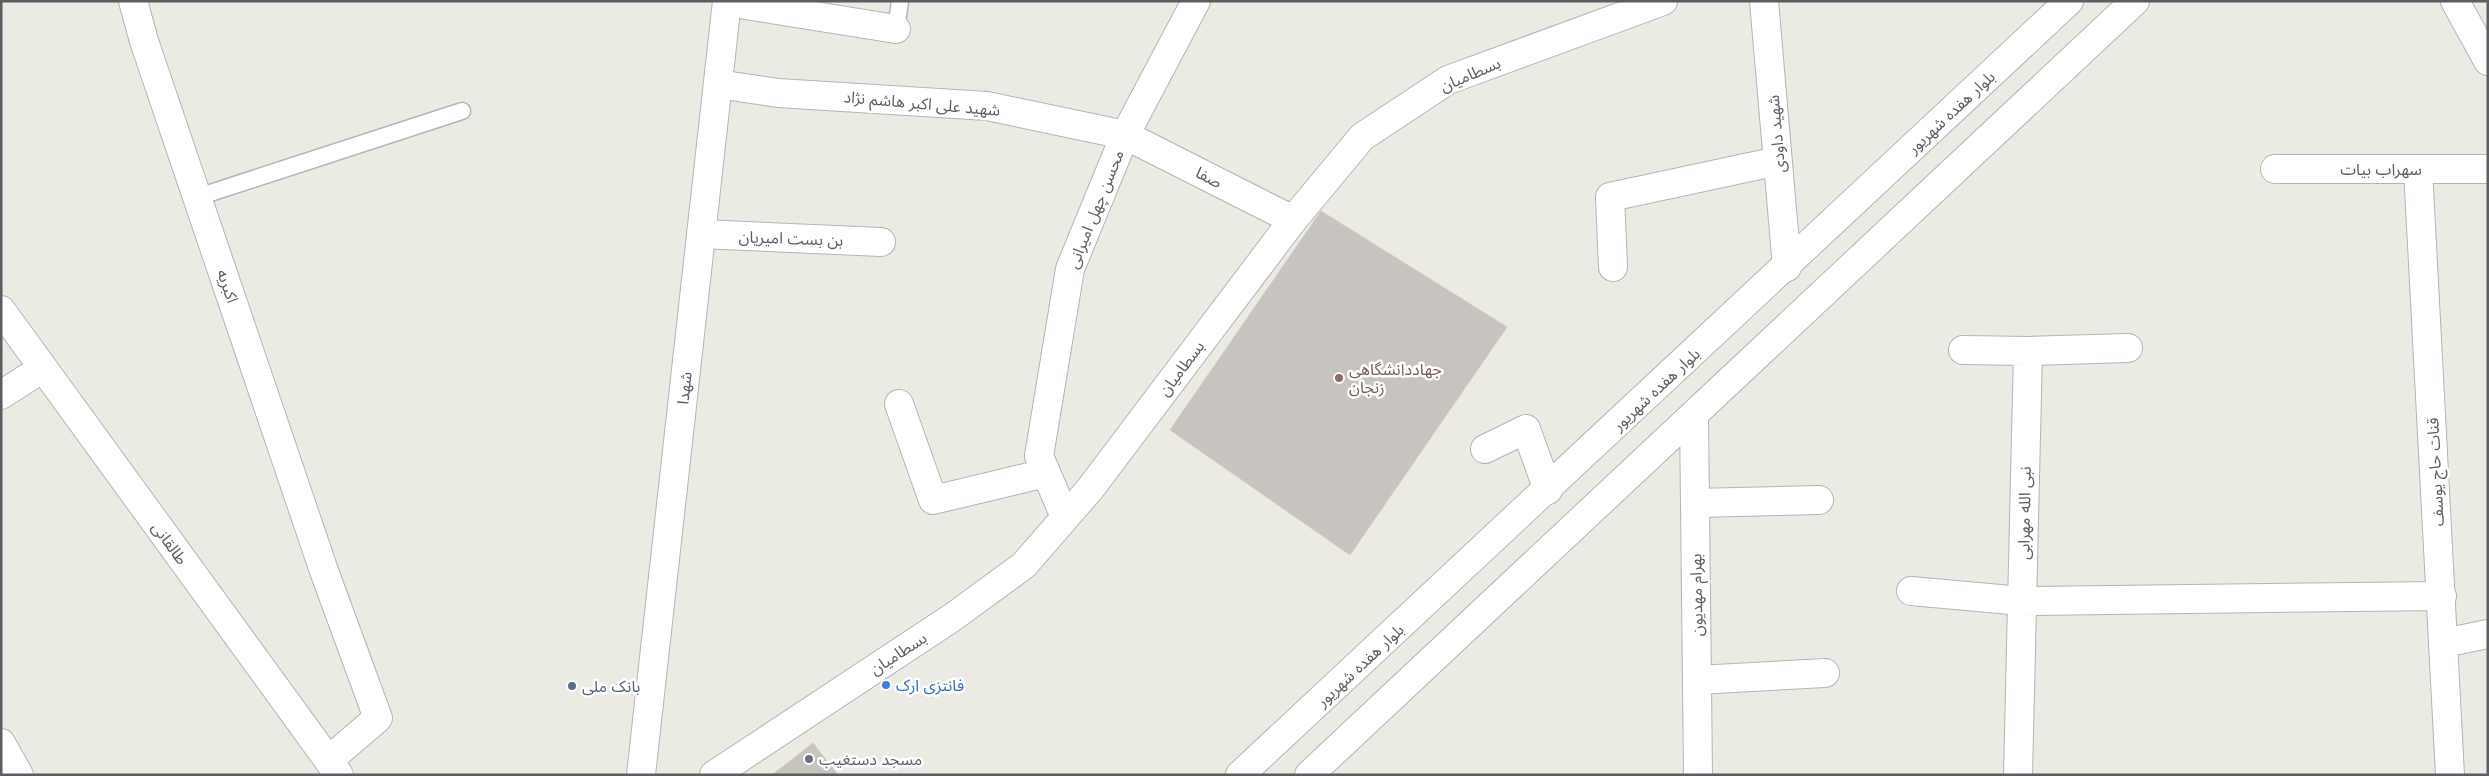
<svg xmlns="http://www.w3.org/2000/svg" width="2489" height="776" font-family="Inter,'Noto Sans Arabic',sans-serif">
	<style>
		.building { fill: #c7c4bf; stroke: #cfccc2 }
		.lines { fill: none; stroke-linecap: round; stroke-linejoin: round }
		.service-casing { stroke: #b3b4b8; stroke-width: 19 }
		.minor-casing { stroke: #b3b4b8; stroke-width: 30 }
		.tertiary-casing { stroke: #b3b4b8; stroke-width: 30 }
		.secondary-casing { stroke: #b2b4b8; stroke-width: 30 }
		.service { stroke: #fff; stroke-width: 16 }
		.minor { stroke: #fff; stroke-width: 28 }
		.tertiary { stroke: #fff; stroke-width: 28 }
		.secondary { stroke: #fff; stroke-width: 28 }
		.education-dot { fill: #8d6e63; stroke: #fff; stroke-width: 2 }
		.shop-dot { fill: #3f7fe0; stroke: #fff; stroke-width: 2 }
		.service-dot { fill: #5c6f8a; stroke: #fff; stroke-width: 2 }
		.worship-dot { fill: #6b7280; stroke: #fff; stroke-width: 2 }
		.labels { text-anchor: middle; stroke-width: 5; stroke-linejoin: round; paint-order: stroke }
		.street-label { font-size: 16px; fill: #5b5d61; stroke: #fff }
		.education-label { font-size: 16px; fill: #785e54; stroke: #fff; text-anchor: start }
		.shop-label { font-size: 16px; fill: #366cbe; stroke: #fff; text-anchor: start }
		.service-label { font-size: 16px; fill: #4e5e75; stroke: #fff; text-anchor: start }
		.worship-label { font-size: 16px; fill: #5b616d; stroke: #fff; text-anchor: start }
	</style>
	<rect width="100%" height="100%" fill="#ebeae3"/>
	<!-- building -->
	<path class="building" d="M1321 211 1507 327 1350 555 1170 430Z
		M813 743 838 775H772Z"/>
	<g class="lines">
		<defs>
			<path id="service" d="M896 29 900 1
				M198 197 462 111"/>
			<path id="minor" d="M133 1 144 41 324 571 378 718 329 760
				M1764 1 1787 267
				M2455 1 2488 61
				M727 2 896 29
				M718 84 778 93 987 106 1125 135 1293 220
				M2275 169H2488
				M2418 169 2450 775
				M701 234 881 242
				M1613 267 1610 197 1778 161
				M1963 350 2028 351
				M1 395 43 368
				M899 404 933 500 1046 473
				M1694 415 1698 775
				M1485 449 1526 429 1548 490
				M1695 503 1819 500
				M1065 517 1039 456 1070 269 1125 135 1196 1
				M1911 591 2022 601 2442 596
				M2444 643 2488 634
				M1697 680 1825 673
				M1 743 19 775
				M2018 775 2028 351 2128 348"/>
			<path id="tertiary" d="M1 310 339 775
				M714 775 953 617 1024 565 1090 489 1293 220 1362 137 1448 80 1663 1"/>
			<path id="secondary" d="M641 775 727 1
				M1240 775 2069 1
				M1309 775 2135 1"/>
		</defs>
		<!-- service casing -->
		<use href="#service" class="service-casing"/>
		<!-- minor casing -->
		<use href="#minor" class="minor-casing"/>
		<!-- tertiary casing -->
		<use href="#tertiary" class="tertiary-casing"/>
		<!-- secondary casing -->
		<use href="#secondary" class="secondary-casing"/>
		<!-- service -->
		<use href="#service" class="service"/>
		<!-- minor -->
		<use href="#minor" class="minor"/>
		<!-- tertiary -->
		<use href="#tertiary" class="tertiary"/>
		<!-- secondary -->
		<use href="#secondary" class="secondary"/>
	</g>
	<!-- markers -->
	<circle class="education-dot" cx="1339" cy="378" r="5"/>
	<circle class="shop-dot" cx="886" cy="685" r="5"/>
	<circle class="service-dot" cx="572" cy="686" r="5"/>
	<circle class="worship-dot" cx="809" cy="759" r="5"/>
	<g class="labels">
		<!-- street labels -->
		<g class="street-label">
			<text transform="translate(1470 74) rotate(-23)" y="6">بسطامیان</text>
			<text transform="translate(922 103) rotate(5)" y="6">شهید علی اکبر هاشم نژاد</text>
			<text transform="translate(1951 112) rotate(-43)" y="6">بلوار هفده شهریور</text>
			<text transform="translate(1776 134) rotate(-95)" y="6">شهید داودی</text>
			<text x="2381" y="175">سهراب بیات</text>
			<text transform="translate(1209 177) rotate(27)" y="6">صفا</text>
			<text transform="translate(1095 209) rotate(-68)" y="6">محسن چهل امیرانی</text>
			<text transform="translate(791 238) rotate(2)" y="6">بن بست امیریان</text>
			<text transform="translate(228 286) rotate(71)" y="6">اکبریه</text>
			<text transform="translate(1181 368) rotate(-53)" y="6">بسطامیان</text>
			<text transform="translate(684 388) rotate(-84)" y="6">شهدا</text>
			<text transform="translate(1656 389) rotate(-43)" y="6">بلوار هفده شهریور</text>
			<text transform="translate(2435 472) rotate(-93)" y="6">قنات حاج یوسف</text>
			<text transform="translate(2024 513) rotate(-89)" y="6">نبی الله مهرابی</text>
			<text transform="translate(170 543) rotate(54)" y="6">طالقانی</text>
			<text transform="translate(1696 595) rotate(-91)" y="6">بهرام مهدیون</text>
			<text transform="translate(898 653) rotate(-33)" y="6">بسطامیان</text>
			<text transform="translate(1360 665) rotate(-43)" y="6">بلوار هفده شهریور</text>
		</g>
		<!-- education labels -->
		<g class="education-label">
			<text x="1349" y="375">جهاددانشگاهی<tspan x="1349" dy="18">زنجان</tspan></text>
		</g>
		<!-- shop labels -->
		<g class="shop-label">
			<text x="896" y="691">فانتزی ارک</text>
		</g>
		<!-- service labels -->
		<g class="service-label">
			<text x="582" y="692">بانک ملی</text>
		</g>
		<!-- worship labels -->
		<g class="worship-label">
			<text x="819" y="765">مسجد دستغیب</text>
		</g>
	</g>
	<!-- border -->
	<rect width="2489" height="776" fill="none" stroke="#5b5d61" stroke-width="5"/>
</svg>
